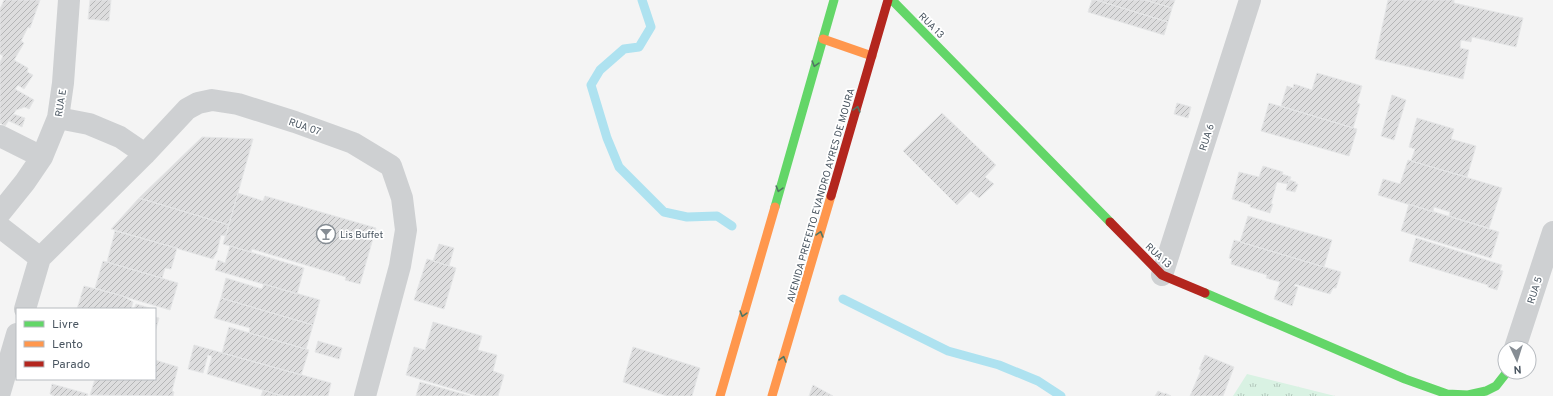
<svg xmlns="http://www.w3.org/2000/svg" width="1553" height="396" font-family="Overpass,sans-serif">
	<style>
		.grass { fill: url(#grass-tufts) }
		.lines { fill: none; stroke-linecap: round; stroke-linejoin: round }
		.stream { stroke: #aee2f0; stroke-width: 9 }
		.building { fill: url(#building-hatch); stroke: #e5e6e7 }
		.street { stroke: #ced0d2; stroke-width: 22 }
		.fast { stroke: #63d668; stroke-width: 9 }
		.slow { stroke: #ff974d; stroke-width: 9 }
		.jam { stroke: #b3261e; stroke-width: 9 }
		.oneway { stroke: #507663 }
		.labels { text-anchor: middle; stroke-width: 3.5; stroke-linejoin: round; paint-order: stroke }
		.street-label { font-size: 10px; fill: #4a5661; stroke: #fff }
		.poi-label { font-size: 10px; fill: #4a5661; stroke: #fff; text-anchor: start }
	</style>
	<defs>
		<pattern id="grass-tufts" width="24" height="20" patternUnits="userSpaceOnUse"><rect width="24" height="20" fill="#d9f2e3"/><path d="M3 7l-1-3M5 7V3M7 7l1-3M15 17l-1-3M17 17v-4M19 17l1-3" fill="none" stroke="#b2c7bb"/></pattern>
		<pattern id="building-hatch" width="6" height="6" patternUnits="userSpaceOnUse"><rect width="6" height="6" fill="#ddddde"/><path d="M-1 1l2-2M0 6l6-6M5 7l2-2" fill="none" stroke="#b5b6b7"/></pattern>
	</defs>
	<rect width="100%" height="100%" fill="#f4f4f4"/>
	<!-- grass -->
	<path class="grass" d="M1247 374 1335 396H1233Z"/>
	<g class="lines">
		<!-- stream -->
		<path class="stream" d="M642 0 651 27 639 47 624 49 600 70 591 85 607 138 619 167 664 212 687 217 717 216 732 226
			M843 299 948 351 999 365 1038 381 1061 396"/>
	</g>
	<!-- building -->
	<path class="building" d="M4 0H40L30 28 28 27 21 41 24 43 14 60 28 68 27 72 33 75 24 89 18 85 15 89 34 100 29 109 25 107 16 110 5 126 0 123V62L3 56 0 54V9Z
		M90 0H111L109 21 88 19Z
		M1092 0H1096L1168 22 1164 35 1088 12Z
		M1096 0H1145L1172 8 1168 22Z
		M1145 0H1175L1172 8Z
		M1388 0H1454V3L1523 18 1516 47 1472 37 1471 42 1461 40 1460 48 1469 50 1463 79 1375 59Z
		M1317 73 1362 86 1357 103 1360 104 1353 128 1281 106 1287 86 1293 88 1294 84 1312 90Z
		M1392 95 1406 100 1394 140 1381 136Z
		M1177 103 1191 107 1188 118 1174 114Z
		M1269 103 1357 129 1349 156 1261 131Z
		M942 113 996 165 985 177 994 184 979 198 971 191 957 205 903 151Z
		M13 114 25 118 22 127 9 121Z
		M1417 118 1454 129 1451 139 1476 146 1467 177 1411 161 1415 149 1409 147Z
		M202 137 253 139 229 225 139 198Z
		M1408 160 1502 188 1489 228 1449 216 1450 212 1434 207 1433 212 1378 195 1383 179 1400 184Z
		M1263 166 1283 172 1282 174 1291 177 1288 184 1277 182 1271 204H1273L1270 213 1250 207 1251 205 1232 199 1239 172 1259 177Z
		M1289 180 1296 182 1295 184H1298L1295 192 1286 190Z
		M238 193 263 201 265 196 376 228 360 284 345 280 346 277 252 249 251 252 223 244Z
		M139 198 229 225 226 236 221 235 217 252 213 259 111 229Z
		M1409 204 1499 232 1491 258 1401 231Z
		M1248 216 1332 240 1324 267 1240 242Z
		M115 231 177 248 171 269 165 268 162 278 107 262Z
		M1416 238 1502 265 1500 270 1503 271 1497 290 1488 287V285L1409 261Z
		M1234 240 1341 272 1336 288H1333L1330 294 1295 284 1294 286 1298 287 1292 306 1274 299 1280 282 1266 278 1267 275 1231 264 1232 259 1229 258Z
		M439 244 454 248 449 266 433 261Z
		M230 246 304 268 297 294 215 270 218 260 225 263Z
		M427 259 456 268 444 309 414 300Z
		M103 261 178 283 170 310 95 288Z
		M226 278 262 289 264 284 320 300 313 325 221 298Z
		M84 286 123 296 133 302 131 309H77Z
		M221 298 313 325 306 349 249 333 250 328 214 318Z
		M136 304 153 309H134Z
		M155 317 159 318 155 332Z
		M433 322 482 336 478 350 497 355 493 371 504 375 498 396H477L406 375 414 347 425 350Z
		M229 327 309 350 301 375 222 353Z
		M318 341 342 348 339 359 315 352Z
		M194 345 331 383 328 396H283L207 374 212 356 208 355 203 373 188 369Z
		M633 347 700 368 692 396H667L623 382Z
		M1205 355 1234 367 1223 396H1190L1201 370 1199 369Z
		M155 360 178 367 172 391 174 392 173 396 90 395 95 379H155Z
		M420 382 470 396H416Z
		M52 384 88 394 87 396H54L50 394Z
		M813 385 833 396H809Z
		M263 390 265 391 283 396H261Z
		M1158 391 1165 394V393L1171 396H1155Z"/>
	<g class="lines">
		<!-- street -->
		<path class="street" d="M58 118 89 124 120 137 145 154
			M0 136 42 157
			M0 213 25 182 42 157 58 118 63 83 69 0
			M0 227 40 258
			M1162 275 1250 0
			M25 309 40 258 145 154 187 109 198 103 212 100 238 104 295 122 353 143 391 166 402 198 406 230 400 266 365 396
			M1515 348 1553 232
			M0 392 17 334"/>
		<!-- fast -->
		<path class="fast" d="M892 0 1110 222
			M775 207 834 0
			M1205 293 1405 379 1447 394 1468 395 1486 391 1496 386 1507 372"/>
		<!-- slow -->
		<path class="slow" d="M823 39 872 56
			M720 396 775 207
			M772 396 831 196"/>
		<!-- jam -->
		<path class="jam" d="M831 196 888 0
			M1110 222 1162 275 1205 293"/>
	</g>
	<!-- one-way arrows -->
	<defs><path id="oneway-chevron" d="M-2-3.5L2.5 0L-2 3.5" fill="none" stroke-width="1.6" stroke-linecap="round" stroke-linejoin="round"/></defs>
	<g class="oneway">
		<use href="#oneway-chevron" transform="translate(815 64) rotate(106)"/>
		<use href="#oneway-chevron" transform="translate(857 109) rotate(-74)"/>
		<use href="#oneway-chevron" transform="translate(779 189) rotate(106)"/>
		<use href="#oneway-chevron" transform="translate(820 234) rotate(-74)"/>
		<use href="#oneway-chevron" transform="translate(743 314) rotate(106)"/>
		<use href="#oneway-chevron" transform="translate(783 359) rotate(-74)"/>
	</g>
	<!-- icons -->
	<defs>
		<symbol id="bar-ring" viewBox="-11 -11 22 22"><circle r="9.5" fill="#fff" stroke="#868d94" stroke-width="1.5"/><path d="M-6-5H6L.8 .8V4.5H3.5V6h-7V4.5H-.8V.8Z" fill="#868d94"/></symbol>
	</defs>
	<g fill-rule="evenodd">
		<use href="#bar-ring" x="315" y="223" width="22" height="22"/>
	</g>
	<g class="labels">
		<!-- street labels -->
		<g class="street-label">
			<text transform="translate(932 25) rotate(45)" y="4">RUA 13</text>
			<text transform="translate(60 103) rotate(-81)" y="4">RUA E</text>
			<text transform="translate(305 126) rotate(19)" y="4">RUA 07</text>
			<text transform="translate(1206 137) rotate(-72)" y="4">RUA 6</text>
			<text transform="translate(820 195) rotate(-74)" y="4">AVENIDA PREFEITO EVANDRO AYRES DE MOURA</text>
			<text transform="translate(1159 255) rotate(43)" y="4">RUA 13</text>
			<text transform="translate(1534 290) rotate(-72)" y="4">RUA 5</text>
		</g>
		<!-- poi labels -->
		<g class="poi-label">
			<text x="340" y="238">Lis Buffet</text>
		</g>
	</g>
	<!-- legend -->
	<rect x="16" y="308" width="140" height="72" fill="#ffffff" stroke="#b7bbc0"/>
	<rect x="24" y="321" width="20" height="6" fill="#63d668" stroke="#b7bbc0"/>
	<text x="52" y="328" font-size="12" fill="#4a5661">Livre</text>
	<rect x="24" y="341" width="20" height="6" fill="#ff974d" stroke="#b7bbc0"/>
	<text x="52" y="348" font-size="12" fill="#4a5661">Lento</text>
	<rect x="24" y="361" width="20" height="6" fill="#b3261e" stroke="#b7bbc0"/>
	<text x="52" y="368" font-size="12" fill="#4a5661">Parado</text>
	<!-- north arrow -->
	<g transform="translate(1517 360) rotate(176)"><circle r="19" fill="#ffffff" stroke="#b7bbc0"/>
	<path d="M0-3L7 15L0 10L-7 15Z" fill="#868d94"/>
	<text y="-6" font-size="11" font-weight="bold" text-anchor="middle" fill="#4a5661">N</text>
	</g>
</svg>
